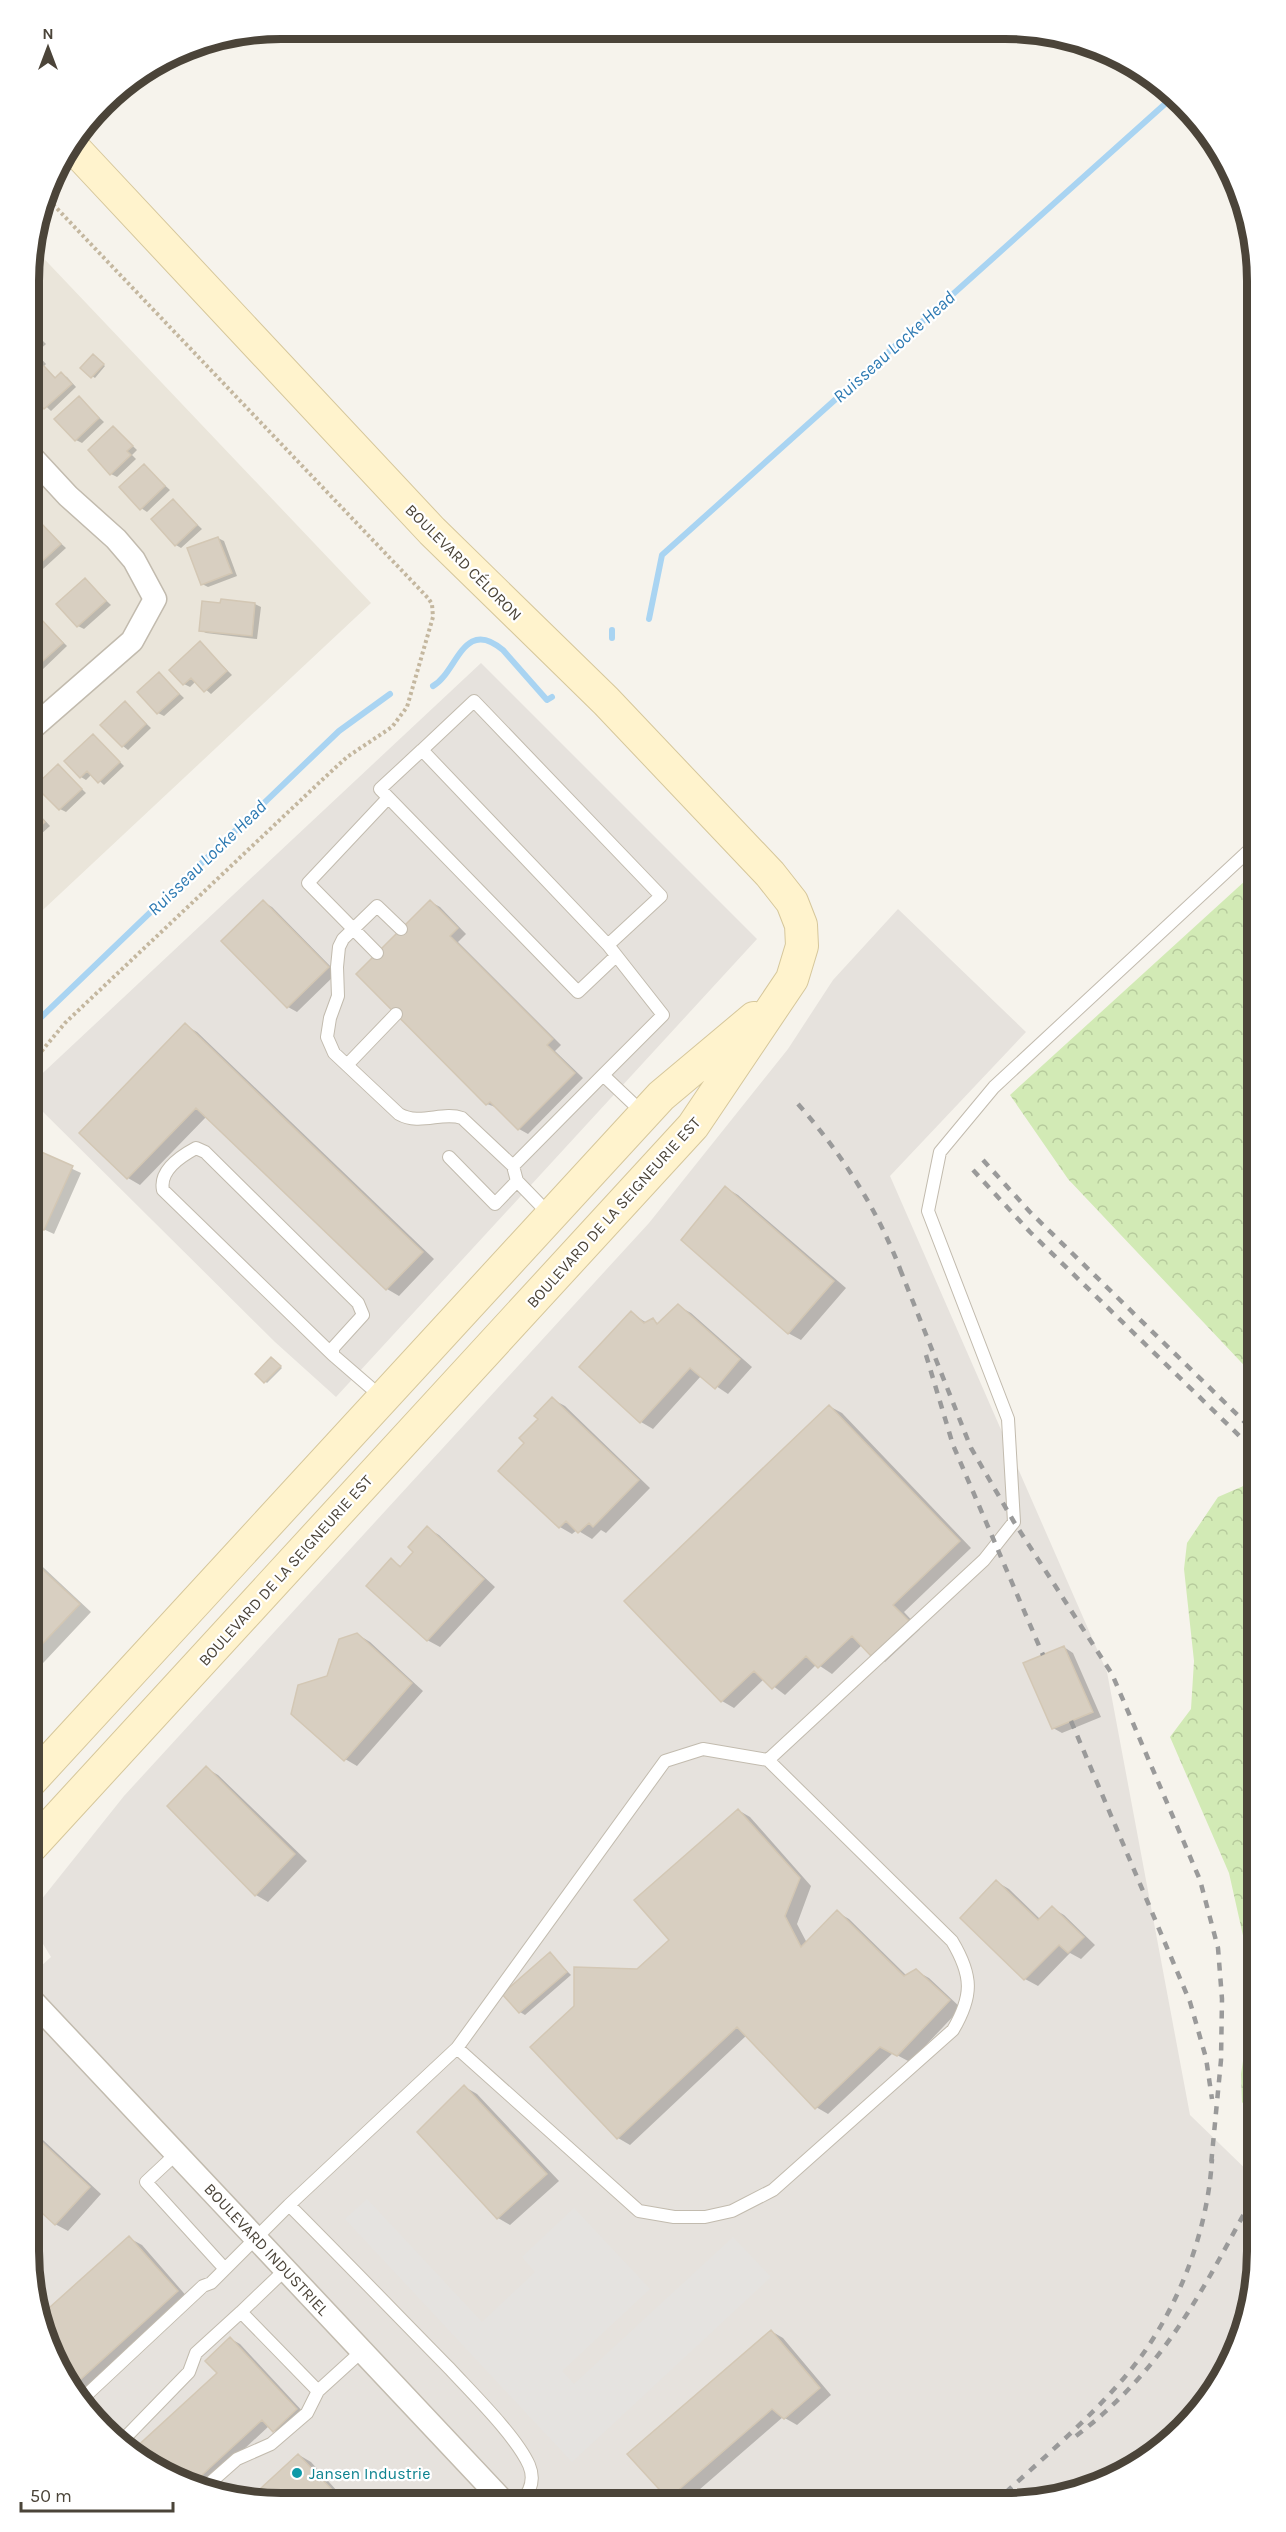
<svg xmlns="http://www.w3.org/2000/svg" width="1286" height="2532" font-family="Karla,sans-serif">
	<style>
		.residential { fill: #eae5da }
		.industrial { fill: #e6e2dd }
		.forest { fill: url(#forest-crowns) }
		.parking { fill: #e5e3e0 }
		.shadow { fill: #0003 }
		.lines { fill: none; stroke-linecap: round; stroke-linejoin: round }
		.stream { stroke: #a9d4f2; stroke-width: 6 }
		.building { fill: #d8cfc1; stroke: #d3c7b4; stroke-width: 1.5 }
		.lane-casing { stroke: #c2bbae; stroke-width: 14 }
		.street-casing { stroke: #c2bbae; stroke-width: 25 }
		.secondary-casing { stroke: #d6c79b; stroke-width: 34 }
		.path { stroke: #c4b79f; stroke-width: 4; stroke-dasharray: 3 3; stroke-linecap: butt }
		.lane { stroke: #fff; stroke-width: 12 }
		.street { stroke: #fff; stroke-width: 22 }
		.secondary { stroke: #fff3cd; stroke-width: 32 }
		.rail { stroke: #9a9a9a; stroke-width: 4.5; stroke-dasharray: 8 8; stroke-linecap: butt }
		.culture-dot { fill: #0f9aa8; stroke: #fff; stroke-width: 2 }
		.labels { text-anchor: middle; stroke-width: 4.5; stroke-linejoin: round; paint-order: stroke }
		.street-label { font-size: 16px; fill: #4b4439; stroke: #fff }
		.culture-label { font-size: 16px; fill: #0d838f; stroke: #fff; text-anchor: start }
		.water-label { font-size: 18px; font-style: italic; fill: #2e7ab2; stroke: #fff }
		.rim { fill: none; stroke: #4b4439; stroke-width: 8 }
	</style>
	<defs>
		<pattern id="forest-crowns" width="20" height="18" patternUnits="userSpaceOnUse" patternTransform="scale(1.5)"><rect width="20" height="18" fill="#d2eab5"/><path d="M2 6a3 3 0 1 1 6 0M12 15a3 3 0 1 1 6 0" fill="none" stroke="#b6ca9c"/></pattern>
	</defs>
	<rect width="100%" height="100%" fill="#f6f3ec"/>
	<!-- residential -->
	<path class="residential" d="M31 245 371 603 30 922 31 248Z"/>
	<!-- industrial -->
	<path class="industrial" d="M481 663 757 939 336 1397 275 1342 30 1099V1085Z
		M898 909 1026 1032 890 1176 1107 1672 1190 2115 1257 2180V2268L1238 2348 1205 2405 1146 2461 1086 2490 1005 2503 247 2501 184 2484 115 2441 71 2391 42 2332 29 2251V1977L51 1957 29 1921V1915L124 1796 649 1223 788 1049 833 980Z"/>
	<!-- forest -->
	<path class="forest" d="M1257 870V1379L1068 1179 1010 1095Z
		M1248 1484 1257 1493V2119L1255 2120 1242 2102 1241 2074 1248 2028 1246 1949 1229 1873 1170 1737 1191 1709 1194 1661 1184 1569 1187 1543 1218 1497Z"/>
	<!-- parking -->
	<path class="parking" d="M367 2199 482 2322 535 2272 522 2257 574 2208 650 2289 562 2371 574 2384 733 2237 771 2277 572 2462 345 2219Z"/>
	<!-- shadow -->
	<path class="shadow" d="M31 329 46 344 36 353 46 364 43 367 56 378 61 374 67 377 76 387 51 411 30 391Z
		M95 357 105 366 95 378 92 376Z
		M79 398 104 422 82 443 76 440Z
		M114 428 137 450 132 455 136 459 117 477 111 474 90 450Z
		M144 466 170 490 147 512 141 508Z
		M173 501 202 529 181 548 176 545Z
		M30 515 37 523 30 528Z
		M40 524 66 548 43 569 30 559Z
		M218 538 224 541 237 576 208 587 202 584Z
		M85 580 111 605 84 629 78 626Z
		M222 601 255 604 261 607 257 639 206 633 200 630 222 604Z
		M42 621 67 646 41 671 35 667Z
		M200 643 232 675 211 694 196 681 190 687 184 684Z
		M159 674 184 698 164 716 158 713Z
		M125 703 151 728 128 750 123 746Z
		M94 736 124 766 104 785 92 774 86 780 81 777Z
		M58 766 86 793 66 812 60 809Z
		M30 804 50 826 30 844Z
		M263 902 272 907 337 973 297 1012 288 1007 223 941Z
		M431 902 440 907 466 934 458 942 561 1045 555 1051 583 1078 528 1134 519 1129 498 1108 487 1104Z
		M185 1025 197 1032 434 1259 399 1296 387 1289 207 1116 140 1185 128 1178 81 1133Z
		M30 1149 81 1173 54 1234 30 1223Z
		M726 1188 738 1195 846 1288 801 1340 788 1333Z
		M678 1306 691 1313 752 1367 728 1394 701 1376 653 1429 641 1422 582 1367 631 1313 647 1323 653 1320 659 1324Z
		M274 1360 282 1368 267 1383 257 1374Z
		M552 1399 565 1406 650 1488 606 1533 601 1530 592 1539 577 1530 572 1534 560 1527 500 1471 526 1443Z
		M829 1406 842 1413 971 1548 904 1612 920 1629 885 1662 872 1655 862 1645 832 1674 817 1664 785 1695 764 1679 734 1708 722 1701Z
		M427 1528 439 1535 495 1587 440 1647 427 1640 391 1560 402 1567 415 1552Z
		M29 1554 91 1612 29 1678Z
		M357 1634 370 1642 423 1691 357 1766 345 1759 328 1677Z
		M1064 1647 1073 1653 1101 1717 1062 1733 1053 1728Z
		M206 1768 218 1775 307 1861 268 1902 256 1895 169 1806Z
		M738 1810 750 1817 811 1886 797 1924 807 1943 837 1912 849 1919 907 1976 916 1971 929 1978 961 2008 910 2062 893 2053 828 2114 816 2107 747 2035 630 2145 618 2138 637 1970 671 1940Z
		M997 1882 1009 1889 1041 1920 1052 1908 1064 1915 1095 1945 1081 1959 1070 1953 1038 1986 1025 1979 962 1918Z
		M550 1954 571 1975 525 2015 520 2012Z
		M465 2087 477 2094 559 2181 510 2225 498 2218 419 2132Z
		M29 2127 101 2194 68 2231 55 2224 29 2199Z
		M129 2238 142 2245 189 2299 78 2399 71 2391 42 2332 40 2319Z
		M771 2331 783 2338 831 2395 797 2425 783 2417 684 2503H677L669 2498 629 2454Z
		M231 2339 240 2344 305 2414 283 2436 269 2426 201 2489 184 2484 133 2452 219 2373Z
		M299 2455 311 2462 347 2502 249 2501Z"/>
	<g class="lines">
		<!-- stream -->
		<path class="stream" d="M649 619 662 555 1175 95
			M612 638V630
			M433 686C457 673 463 616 503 650L547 700 552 697
			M30 1028 339 731 390 694"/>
	</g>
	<!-- building -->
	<path class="building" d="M31 329 41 340 31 349 41 360 30 370Z
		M93 354 104 364 91 378 80 368Z
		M44 366 55 378 61 372 72 384 44 409 30 394V378Z
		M79 396 99 418 75 441 54 419Z
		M113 426 133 446 127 451 131 455 110 475 88 450Z
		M144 464 165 486 140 510 119 487Z
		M173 499 197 525 175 546 151 519Z
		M40 522 61 544 36 567 30 561V531Z
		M218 537 232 573 201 585 187 548Z
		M85 578 106 601 77 627 56 604Z
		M221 599 255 603 252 636 199 631 202 601 220 603Z
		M41 619 63 643 34 669 30 664V629Z
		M200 641 227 671 204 692 191 678 183 685 169 670Z
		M159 672 179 694 157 714 137 692Z
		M125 701 146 724 122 747 100 725Z
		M93 734 120 762 98 783 87 771 80 778 64 761Z
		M58 764 82 789 59 810 35 786Z
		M30 806 45 822 30 835Z
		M263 900 329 967 287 1008 221 941Z
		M430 900 458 928 450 936 553 1039 547 1045 575 1073 518 1130 490 1102 486 1105 356 974Z
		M185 1023 423 1252 386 1290 196 1108 127 1179 79 1133Z
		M30 1147 73 1166 44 1230 30 1224Z
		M725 1186 834 1281 788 1334 681 1240Z
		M678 1304 740 1359 715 1389 690 1368 640 1423 579 1367 631 1311 644 1323 653 1318 657 1324Z
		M271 1357 281 1366 264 1383 255 1374Z
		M552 1397 639 1480 593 1527 589 1523 578 1533 566 1521 559 1528 498 1471 524 1443 519 1438 538 1419 534 1416Z
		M829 1405 960 1541 893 1605 909 1621 871 1656 852 1636 818 1668 806 1656 772 1689 754 1671 721 1702 624 1601Z
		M427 1526 484 1579 427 1641 366 1586 391 1558 400 1567 413 1552 408 1547Z
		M29 1557 80 1604 29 1658Z
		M357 1633 412 1683 344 1761 291 1714 298 1685 327 1676 339 1639Z
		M1064 1646 1093 1712 1052 1729 1023 1663Z
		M206 1766 295 1854 255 1896 167 1806Z
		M738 1809 800 1878 785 1916 801 1947 837 1910 904 1976 916 1969 950 2000 897 2056 880 2047 815 2109 737 2027 617 2139 530 2047 574 2006V1967L637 1969 669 1940 634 1900Z
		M996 1880 1038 1920 1052 1906 1084 1937 1068 1953 1059 1945 1024 1980 960 1918Z
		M550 1952 567 1972 519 2013 502 1994Z
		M464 2085 547 2174 497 2219 417 2132Z
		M29 2130 90 2187 55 2225 29 2201Z
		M129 2236 178 2291 70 2389 42 2332 39 2317Z
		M771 2330 820 2388 784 2419 772 2409 668 2499 627 2454Z
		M230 2337 297 2409 273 2432 262 2420 190 2486 184 2484 131 2452 217 2373 205 2361Z
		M298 2454 336 2494 328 2502 305 2501 296 2492 286 2501H247Z"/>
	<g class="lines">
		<defs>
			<path id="lane" d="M422 750 380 789 578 992 616 956
				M401 929 377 906 343 939 339 947 337 967 338 996 330 1018 327 1037 334 1053 399 1114C420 1126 442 1111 462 1118L513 1166
				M377 953 308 883 388 798
				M347 1065 396 1014
				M603 1075 663 1015 608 945 422 750 474 701 661 896 608 945
				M449 1157 495 1204 517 1181 550 1215
				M517 1181 513 1166 603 1075 643 1113
				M333 1355 163 1190C159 1171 181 1156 196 1148L205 1152 358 1303 363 1315 333 1348V1355L370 1387
				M703 1749 768 1760 952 1941C973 1976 973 1996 953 2030L773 2190 732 2211 705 2217H674L639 2211 457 2048 665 1761Z
				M768 1760 984 1560 1014 1522 1008 1419 928 1211 940 1152 994 1087 1257 843
				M176 2154 146 2182 225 2269 289 2205 457 2048
				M289 2205C343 2259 396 2314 450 2369 472 2393 516 2436 529 2465 535 2479 531 2491 521 2502
				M286 2269 241 2312 318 2391 362 2351
				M80 2401 203 2286 211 2283 225 2269
				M119 2444 189 2372 196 2353 241 2312
				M203 2489 237 2459 271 2444 307 2413 318 2391"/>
			<path id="street" d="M30 730 132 641 155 599 134 560 116 539 68 496 30 455
				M29 1997 504 2502"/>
			<path id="secondary" d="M29 1783 661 1096 754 1018
				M29 1849 693 1126 792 979 802 946 801 925 792 902 770 874 606 701 432 531 72 146"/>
		</defs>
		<!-- lane casing -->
		<use href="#lane" class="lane-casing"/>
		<!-- street casing -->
		<use href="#street" class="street-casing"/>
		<!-- secondary casing -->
		<use href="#secondary" class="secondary-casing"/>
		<!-- path -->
		<path class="path" d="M30 1065 65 1023 322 780 347 757 392 727 407 707 433 617 432 604 428 598 46 197"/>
		<!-- lane -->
		<use href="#lane" class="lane"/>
		<!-- street -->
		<use href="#street" class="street"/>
		<!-- secondary -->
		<use href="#secondary" class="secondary"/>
		<!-- rail -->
		<path class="rail" d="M798 1104C843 1155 880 1213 903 1277
			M983 1160 1030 1212 1257 1434
			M973 1170 1030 1232 1257 1453
			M900 1269 971 1448 1014 1522 1112 1674 1200 1880 1218 1948 1222 1999 1221 2060 1211 2165
			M926 1355 953 1445 1043 1655
			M1071 1721 1190 2002 1206 2058 1212 2099
			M1076 2436C1168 2366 1203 2288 1257 2190
			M994 2503C1043 2458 1107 2405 1145 2351 1183 2296 1208 2226 1212 2159"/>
	</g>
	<!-- markers -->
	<circle class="culture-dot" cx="297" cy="2473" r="6"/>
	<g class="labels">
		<!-- street labels -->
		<g class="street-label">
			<text transform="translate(464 562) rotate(45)" y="6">BOULEVARD CÉLORON</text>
			<text transform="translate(613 1212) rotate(-48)" y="6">BOULEVARD DE LA SEIGNEURIE EST</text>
			<text transform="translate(285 1570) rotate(-48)" y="6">BOULEVARD DE LA SEIGNEURIE EST</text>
			<text transform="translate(267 2249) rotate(47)" y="6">BOULEVARD INDUSTRIEL</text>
		</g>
		<!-- culture labels -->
		<g class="culture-label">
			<text x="309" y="2479">Jansen Industrie</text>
		</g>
		<!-- water labels -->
		<g class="water-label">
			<text transform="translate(894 347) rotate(-42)" y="6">Ruisseau Locke Head</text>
			<text transform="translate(207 858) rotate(-44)" y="6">Ruisseau Locke Head</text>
		</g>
	</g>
	<!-- crop -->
	<path d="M0 0H1286V2532H0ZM281 39H1005A242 242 0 0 1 1247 281V2251A242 242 0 0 1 1005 2493H281A242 242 0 0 1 39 2251V281A242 242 0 0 1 281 39Z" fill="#fff" fill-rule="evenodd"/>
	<path class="rim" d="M281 39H1005A242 242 0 0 1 1247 281V2251A242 242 0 0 1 1005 2493H281A242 242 0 0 1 39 2251V281A242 242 0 0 1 281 39Z"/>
	<!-- north arrow -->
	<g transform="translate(48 48)" stroke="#ffffff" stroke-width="4.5" paint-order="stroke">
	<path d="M0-4.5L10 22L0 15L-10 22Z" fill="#4b4439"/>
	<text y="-9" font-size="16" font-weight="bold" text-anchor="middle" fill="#4b4439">N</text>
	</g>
	<!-- scale -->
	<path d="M21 2502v9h152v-9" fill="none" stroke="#4b4439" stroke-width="3"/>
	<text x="30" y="2502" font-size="18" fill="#4b4439" stroke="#ffffff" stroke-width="4.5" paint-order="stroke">50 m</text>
</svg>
